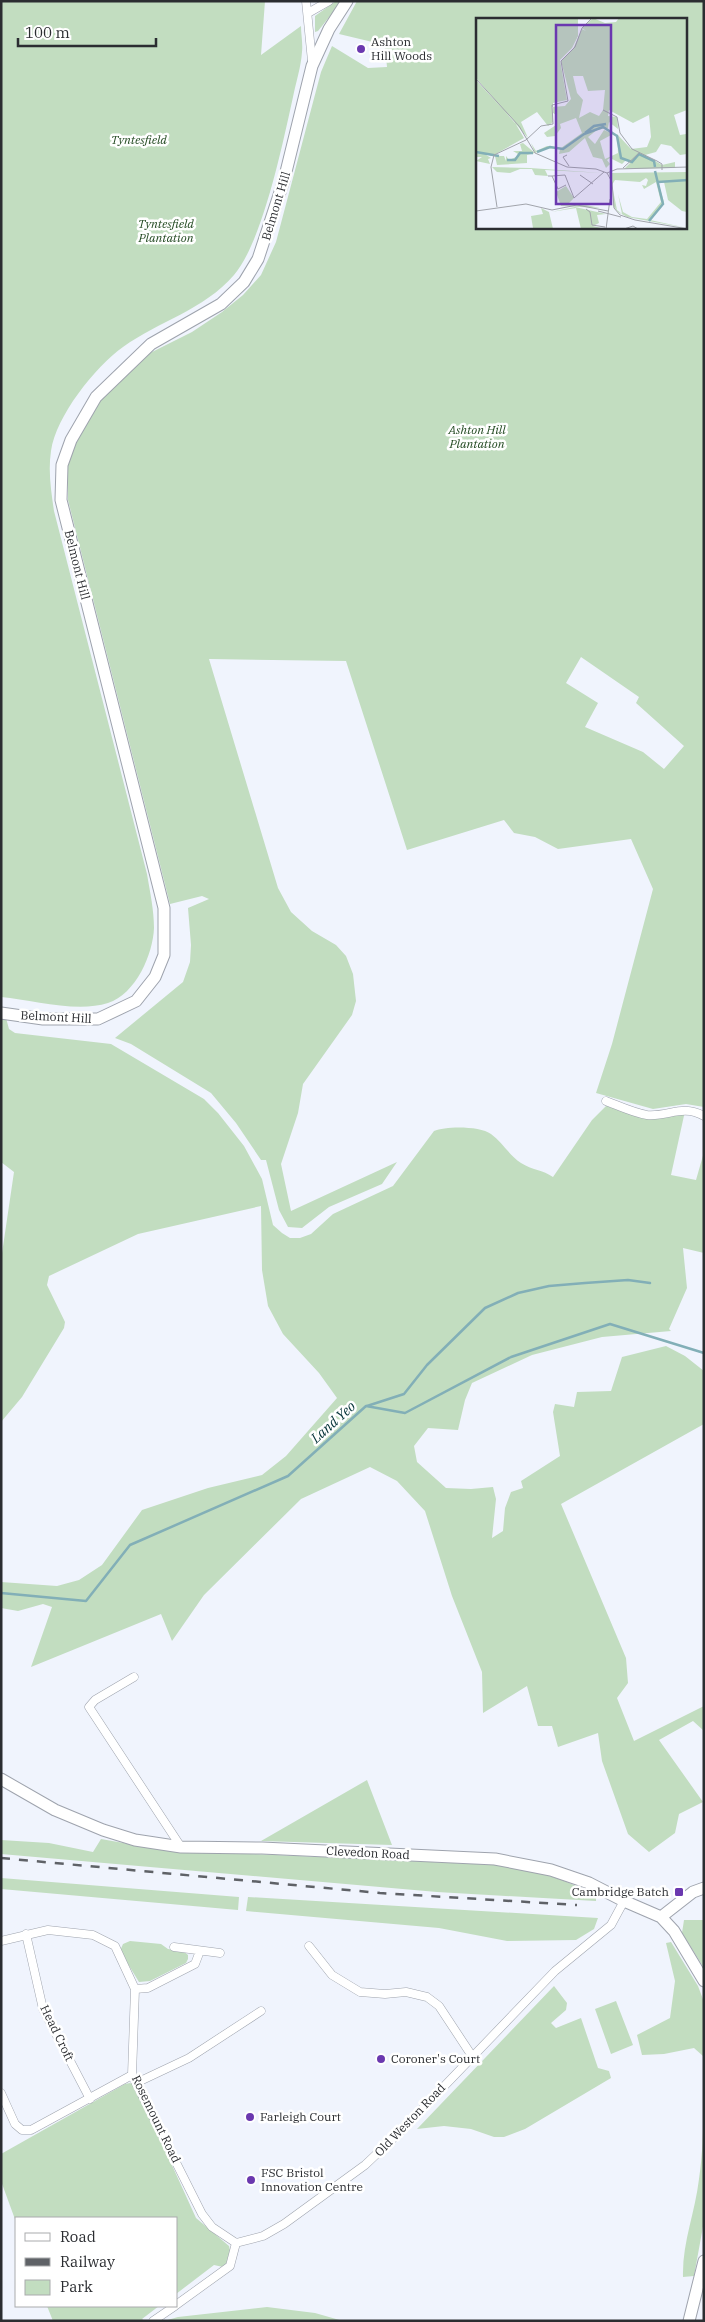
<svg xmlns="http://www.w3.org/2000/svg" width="705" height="2322" font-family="'IBM Plex Serif',serif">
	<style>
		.green { fill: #c2ddc0; fill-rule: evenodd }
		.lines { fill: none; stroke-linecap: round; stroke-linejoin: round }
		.stream { stroke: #82afb7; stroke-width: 2.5 }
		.street-casing { stroke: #9ea3ad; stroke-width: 9 }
		.secondary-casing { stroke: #9ea3ad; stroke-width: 13 }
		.street { stroke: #fff; stroke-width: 8 }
		.secondary { stroke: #fff; stroke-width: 11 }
		.rail { stroke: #5f6267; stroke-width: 2.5; stroke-dasharray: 9 9; stroke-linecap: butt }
		.poi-dot { fill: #6a38af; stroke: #fff; stroke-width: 2 }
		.labels { text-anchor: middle; stroke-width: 5; stroke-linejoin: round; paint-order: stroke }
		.poi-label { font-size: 12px; fill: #2b2d31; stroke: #fff; text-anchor: start }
		.park-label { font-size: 12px; font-style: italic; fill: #234a22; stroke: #fff }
		.street-label { font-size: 12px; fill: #2b2d31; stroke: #fff }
		.water-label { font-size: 14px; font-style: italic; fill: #023036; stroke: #fff }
		.inset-river { fill: none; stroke: #82afb7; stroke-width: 2.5 }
		.inset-road { fill: none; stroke: #a1a4ab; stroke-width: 1 }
		.view { fill: #6a38af; fill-opacity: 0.15; stroke: #6a38af; stroke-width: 2.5 }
		.inset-edge { fill: none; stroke: #2b2d31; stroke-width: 2.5 }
	</style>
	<rect width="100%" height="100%" fill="#f0f4fd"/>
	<!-- green -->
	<path class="green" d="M1 1H265L261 55 301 26C301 34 303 44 302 52 301 67 296 82 293 97 283 142 263 241 234 275 204 310 159 321 123 347 95 367 56 416 51 451 48 471 51 491 54 511L147 874C150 892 154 910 154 928 153 954 136 994 108 1003 77 1013 33 1000 1 997Z
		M336 1H342L318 31 315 32V16Z
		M357 1H704V1107L686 1104 653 1109 596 1093 612 1044 653 889 631 839 558 849 535 837 514 833 504 820 407 850 346 661 209 659 278 888 291 912 312 931 336 945 346 956 353 974 356 1001 352 1015 303 1084 298 1113 281 1164 291 1211 397 1162 382 1184 329 1207 302 1228 288 1227 279 1210 266 1160H261L236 1123 211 1093 131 1044 115 1038 183 982 190 962 191 945 188 908 209 899 202 896 170 904 68 500V462L73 445 94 405 150 353 192 332 222 312 243 295 261 275 276 242 321 72 332 46 368 68 387 67 385 45 339 34ZM478 19H686V228H478ZM581 657 639 697 636 703 684 746 664 769 643 752 585 727 598 703 566 683Z
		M1 1017 6 1018 9 1029 15 1033 111 1044 204 1099 218 1113 244 1146 262 1179 273 1225 282 1233 290 1238H300L311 1234 333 1214 393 1186 434 1131C446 1126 480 1126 491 1134 502 1142 509 1155 521 1163 532 1170 543 1170 553 1177L592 1120 607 1105 645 1117 685 1111 671 1175 696 1180 704 1152V1253L683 1248 687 1288 669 1329 671 1331 602 1337 532 1355 472 1383 465 1400 458 1430 428 1428 414 1446 417 1462 446 1488 471 1489 493 1487 496 1499 492 1538 503 1531 505 1508 511 1492 523 1488 521 1481 560 1456 553 1412 555 1404 574 1407 577 1392 611 1391 622 1357 666 1346 685 1356 704 1371V1424L561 1504 626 1658 628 1683 617 1698 634 1741 704 1706V1731L693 1721 659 1740 703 1802 679 1814 675 1833 649 1852 628 1834 602 1761 598 1733 558 1747 552 1726H538L527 1686 483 1713 482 1672 452 1596 425 1511 397 1481 370 1467 301 1499 204 1595 172 1641 161 1614 31 1667 52 1607 43 1604 18 1611 1 1608V1582L57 1586 79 1580 102 1565 142 1510 208 1488 262 1475 286 1456 337 1398 319 1373 283 1334 268 1306 262 1270 261 1206 138 1234 49 1276 47 1285 65 1322 64 1328 22 1397 1 1422V1260L14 1172 1 1162Z
		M367 1780 392 1845 261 1841Z
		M101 1839 163 1850 498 1865C533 1871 566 1877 596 1897V1901L437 1892 1 1854V1840L49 1843 93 1852Z
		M1 1878 239 1897 238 1910 1 1889Z
		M248 1897 598 1918 594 1929 576 1940 507 1941 439 1928 246 1911Z
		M684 1920H704V1968L682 1933Z
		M130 1941 161 1944 168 1949 183 1951 188 1955V1959L186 1963 150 1981 139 1982 120 1951 123 1944Z
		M671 1942 698 1986 704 2002V2221L694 2276 683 2277C682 2243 695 2213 699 2179 705 2139 703 2097 703 2056L694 2048 664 2054 642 2055 637 2035 670 2018 675 1981 666 1943Z
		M554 1986 567 2003 566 2010 551 2023 556 2028 581 2018 598 2068 609 2071 611 2078 525 2129 504 2137H494L471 2129 444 2126 417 2129Z
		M616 2001 633 2045 611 2054 595 2009Z
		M130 2083 136 2086 196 2218 229 2246 231 2255 228 2263 223 2267 214 2265 176 2294V2218H16V2222L1 2181V2154L125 2084Z
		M47 2306H159L142 2319 145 2321H53Z
		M267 2307 315 2313 343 2321H164L178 2317Z"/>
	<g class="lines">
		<!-- stream -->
		<path class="stream" d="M367 1406 404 1394 427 1365 485 1308 518 1293 549 1286 585 1283 628 1280 650 1283
			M1 1593 86 1601 130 1545 288 1476 366 1406 405 1413 511 1357 610 1324 704 1353"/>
		<defs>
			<path id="street" d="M306 1 312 61
				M308 13 329 1
				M606 1101C619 1106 634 1113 647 1115 669 1117 682 1104 704 1116
				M134 1677 95 1700 89 1707 181 1847
				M26 1934 43 2009 90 2099
				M1 1941 48 1930 93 1935 115 1946 135 1989 132 2075 202 2214 212 2227 236 2243
				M309 1946 332 1975 360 1992 385 1994 406 1992 427 1997 439 2006 472 2056
				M174 1947 220 1953
				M135 1989 148 1988 195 1964 200 1951
				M136 2083 189 2058 261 2011
				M1 2093 15 2124 22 2130H31L132 2075
				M236 2243 263 2236 284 2224 365 2165 403 2129 555 1971 611 1925 624 1901
				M176 2305 230 2266 236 2243
				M153 2321 175 2306"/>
			<path id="secondary" d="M1 1013 43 1019H98L136 1001 155 977 164 955V908L61 500 62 465 71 440 96 397 151 344 221 304 244 282 258 259 284 180 312 66 329 29 347 1
				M1 1779 55 1810 103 1830 135 1840 181 1847 262 1848 495 1859 551 1870 589 1883 624 1901 661 1917 674 1931 704 1981
				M661 1917 693 1892 704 1888
				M689 2321 704 2261"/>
		</defs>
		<!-- street casing -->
		<use href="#street" class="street-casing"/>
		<!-- secondary casing -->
		<use href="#secondary" class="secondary-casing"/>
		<!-- street -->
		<use href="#street" class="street"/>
		<!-- secondary -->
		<use href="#secondary" class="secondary"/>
		<!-- rail -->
		<path class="rail" d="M1 1858 380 1893 577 1905"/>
	</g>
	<!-- markers -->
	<g class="poi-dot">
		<circle cx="361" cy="49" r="5"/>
		<rect x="674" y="1887" width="10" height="10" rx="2.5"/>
		<circle cx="381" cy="2059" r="5"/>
		<circle cx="250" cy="2117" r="5"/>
		<circle cx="251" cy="2180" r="5"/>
	</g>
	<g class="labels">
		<!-- poi labels -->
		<g class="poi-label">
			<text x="371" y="46">Ashton<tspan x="371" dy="14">Hill Woods</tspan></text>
			<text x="669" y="1896" text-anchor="end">Cambridge Batch</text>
			<text x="391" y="2063">Coroner's Court</text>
			<text x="260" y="2121">Farleigh Court</text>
			<text x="261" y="2177">FSC Bristol<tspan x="261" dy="14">Innovation Centre</tspan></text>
		</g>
		<!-- park labels -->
		<g class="park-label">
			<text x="139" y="144">Tyntesfield</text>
			<text x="166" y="228">Tyntesfield<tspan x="166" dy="14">Plantation</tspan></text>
			<text x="477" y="434">Ashton Hill<tspan x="477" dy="14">Plantation</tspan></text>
		</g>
		<!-- street labels -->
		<g class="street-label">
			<text transform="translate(276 206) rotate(-73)" y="4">Belmont Hill</text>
			<text transform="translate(77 565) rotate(76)" y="4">Belmont Hill</text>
			<text transform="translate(56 1017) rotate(3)" y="4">Belmont Hill</text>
			<text transform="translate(368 1853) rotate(3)" y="4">Clevedon Road</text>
			<text transform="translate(57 2033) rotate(64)" y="4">Head Croft</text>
			<text transform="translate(156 2119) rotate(64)" y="4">Rosemount Road</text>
			<text transform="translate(410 2120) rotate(-46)" y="4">Old Weston Road</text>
		</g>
		<!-- water labels -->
		<g class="water-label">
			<text transform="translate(333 1422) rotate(-42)" y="5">Land Yeo</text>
		</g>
	</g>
	<!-- overview -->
	<g transform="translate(476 18)">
		<rect width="211" height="211" fill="#f0f4fd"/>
		<path d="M0 0H102V18L96 30 84 42 91 82 77 85V104L72 108 61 94 45 104 52 120 0 60ZM117 0 129 5 140 4 143 0H211V92L198 97 204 117 210 116 211 136 204 137 195 128 185 126 180 134 169 137 186 147 199 144V150L148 151 154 145 151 141 146 146 134 140 131 142 134 146 130 150 126 141 117 139 109 120 93 134 83 136 84 131 70 130 59 135 55 125 60 133 71 128 85 130 106 115 100 100 84 106 85 110 79 118 71 119 68 115 80 107 81 98 76 94V89L89 88 95 81 85 43 97 31 106 11 110 13 106 10ZM97 58H107L112 73 129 72 127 92 123 98 114 94 103 100 107 82 101 75ZM133 92 157 105 173 97 175 119 171 129 155 131 141 116 142 135 129 141 124 123 137 116 128 112 119 126 112 119 121 112 132 110 133 104 142 111 141 99 132 98ZM0 62 38 103 48 120 16 138 7 135 15 140 12 141 14 146 0 143 6 139H0ZM47 125 59 135 51 137V145L21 147 19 138H28L30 143V138L33 142 40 139 42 136 37 133H46L44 126ZM16 149 54 150 126 155 69 152 72 158 59 157 56 151H44L34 155 21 154ZM211 154V194L206 193 192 182 188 164H182L188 184 174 202 211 210 151 199 142 194 137 188V172L141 192 146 196 142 176 147 194 156 199 171 201 185 184 180 164 168 171 166 167 170 168 172 162 170 160 164 164 139 162 136 167 133 155ZM90 168 98 180 92 186 101 185 124 190 85 188 80 174ZM99 189 130 196 121 197 123 205 117 208 129 211H105L100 190 75 194ZM65 190 73 194 77 211H52L57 210 55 198 67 196Z" fill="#c2ddc0" fill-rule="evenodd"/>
		<path class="inset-river" d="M109 115 118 108 130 106M0 134 23 138M61 134 74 129 87 131 108 116 127 109 141 118 145 140 156 144 163 136 178 143 179 149M31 142H39L44 135H57M182 164 212 162M173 203 187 186 179 153"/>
		<path class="inset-road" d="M0 61 43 108 59 135 91 149 120 151 131 155 136 164 138 190 144 197 159 202M127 92 141 99 144 115 156 131 181 143 186 146V152M50 122 65 108 77 106 76 87 92 83 85 43 99 29 106 10 116 0M91 137 87 139 93 148M147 150 163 135M131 155 141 151 212 149M104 157 117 166M72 158H76L82 171 90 167M76 158 89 157 98 180M98 180 128 154M21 189 15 149 18 137 50 122M110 191 114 194 116 207 129 209M0 193 50 186 76 192 101 187 132 193M122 193 145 199M159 202 212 211M130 211 134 181M148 211 157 208 162 211"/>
		<path class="view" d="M80 7H135V186H80Z"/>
		<rect width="211" height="211" class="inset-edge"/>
	</g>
	<!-- border -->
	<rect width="705" height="2322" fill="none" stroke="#2b2d31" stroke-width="5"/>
	<!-- legend -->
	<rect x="15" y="2217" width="162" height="90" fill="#ffffff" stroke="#aaabad"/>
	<rect x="25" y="2233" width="25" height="8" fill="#ffffff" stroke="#aaabad"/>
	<text x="60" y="2242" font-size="15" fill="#2b2d31">Road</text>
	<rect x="25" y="2258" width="25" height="8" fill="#5f6267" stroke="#aaabad"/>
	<text x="60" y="2267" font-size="15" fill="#2b2d31">Railway</text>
	<rect x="25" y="2280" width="25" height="15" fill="#c2ddc0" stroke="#aaabad"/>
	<text x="60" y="2292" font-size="15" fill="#2b2d31">Park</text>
	<!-- scale -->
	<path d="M18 38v8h138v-8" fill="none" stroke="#2b2d31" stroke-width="2.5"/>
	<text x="25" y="38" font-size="15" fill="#2b2d31" stroke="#ffffff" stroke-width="4" paint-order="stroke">100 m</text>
</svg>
